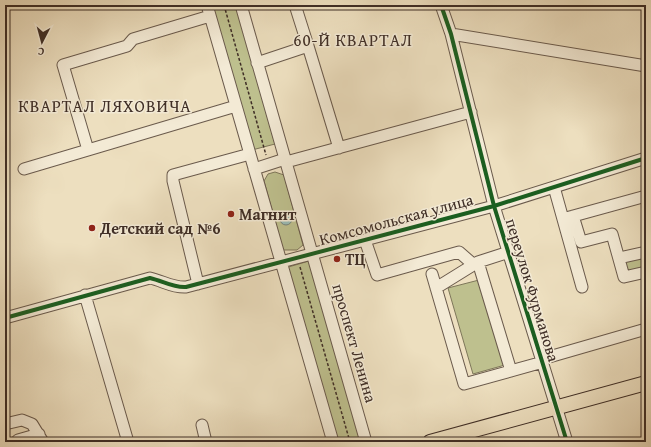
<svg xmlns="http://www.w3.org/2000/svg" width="651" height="447" font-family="'Gentium Book Plus',serif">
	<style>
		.green { fill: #bec08e; stroke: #7e775a }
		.water { fill: #9abcb6; stroke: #76837c }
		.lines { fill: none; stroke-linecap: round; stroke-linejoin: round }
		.minor-casing { stroke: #6a5a4c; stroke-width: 13 }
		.major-casing { stroke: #3f2e26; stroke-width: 16 }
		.path { stroke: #3f2e26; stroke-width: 1.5; stroke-dasharray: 3 2; stroke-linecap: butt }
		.minor { stroke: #f3ead5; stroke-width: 11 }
		.major { stroke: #eddfbf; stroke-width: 14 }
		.cycleway-casing { stroke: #f3ead5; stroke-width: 6 }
		.cycleway { stroke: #1b5e20; stroke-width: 4 }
		.poi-dot { fill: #8f2418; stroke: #f3ead5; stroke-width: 1.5 }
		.labels { text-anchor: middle; stroke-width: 3; stroke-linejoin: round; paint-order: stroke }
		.poi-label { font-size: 16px; font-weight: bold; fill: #3f2e26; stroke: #f3ead5; text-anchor: start }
		.street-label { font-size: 16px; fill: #3f2e26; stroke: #f3ead5 }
		.neighbourhood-label { font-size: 17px; letter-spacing: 1px; fill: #3f2e26; stroke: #f3ead5 }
	</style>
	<rect width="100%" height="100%" fill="#eddfbf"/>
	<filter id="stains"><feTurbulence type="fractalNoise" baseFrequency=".005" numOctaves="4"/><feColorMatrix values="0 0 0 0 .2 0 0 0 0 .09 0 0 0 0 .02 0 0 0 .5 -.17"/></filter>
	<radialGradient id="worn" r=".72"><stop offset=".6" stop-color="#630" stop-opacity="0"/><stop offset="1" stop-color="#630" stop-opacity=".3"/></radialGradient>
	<!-- green -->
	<path class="green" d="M211 5H236L275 144 252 150Z
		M275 172 284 175 303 245 297 250H283L264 181 268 174Z
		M646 256V269L626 274 623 262Z
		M309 261 362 442H336L285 268Z
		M479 280 505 365 473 374 448 288Z"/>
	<!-- water -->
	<path class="water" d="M280 219a6 6 0 1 1 12 0a6 6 0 1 1-12 0Z"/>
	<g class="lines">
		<defs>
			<path id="minor" d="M207 5 333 442
				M241 5 366 442
				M295 5 308 46
				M441 5 451 34 494 206 567 442
				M451 34 646 66
				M257 63 308 46 339 148
				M88 150 63 65 127 46 133 39 210 16
				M286 162 471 112
				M24 169 236 106
				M254 169 285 159
				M554 187 582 287
				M573 216 581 242 612 234 624 277 646 272
				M566 218 646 196
				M365 240 377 275 459 252 474 265
				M509 252 478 262 511 371
				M619 258 646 252
				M432 274 464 384 543 362
				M198 284 173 181V175L250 154
				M436 288 478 262
				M85 295 128 442
				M5 318 150 278C163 281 173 288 186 287L494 206 646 158
				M542 359 646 329
				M5 424 22 420 32 424 43 442
				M202 425 206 442
				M16 442 18 440 39 434"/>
			<path id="major" d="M430 442 646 383"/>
		</defs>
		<!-- minor casing -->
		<use href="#minor" class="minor-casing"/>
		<!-- major casing -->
		<use href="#major" class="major-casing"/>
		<!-- path -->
		<path class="path" d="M224 5 266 155
			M300 267 350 442"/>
		<!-- minor -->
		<use href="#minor" class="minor"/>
		<!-- major -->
		<use href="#major" class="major"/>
		<defs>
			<path id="cycleway" d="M441 5 451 34 494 206 567 442
				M5 318 150 278C163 281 173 288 186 287L494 206 646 158"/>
		</defs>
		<!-- cycleway casing -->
		<use href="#cycleway" class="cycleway-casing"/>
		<!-- cycleway -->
		<use href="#cycleway" class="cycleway"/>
	</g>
	<!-- markers -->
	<g class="poi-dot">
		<circle cx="231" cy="214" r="4"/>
		<circle cx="92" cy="228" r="4"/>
		<circle cx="337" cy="259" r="4"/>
	</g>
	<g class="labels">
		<!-- poi labels -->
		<g class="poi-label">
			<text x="239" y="220">Магнит</text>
			<text x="100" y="234">Детский сад №6</text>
			<text x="345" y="265">ТЦ</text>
		</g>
		<!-- street labels -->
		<g class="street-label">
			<text transform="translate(396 219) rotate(-15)" y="6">Комсомольская улица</text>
			<text transform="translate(533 290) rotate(73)" y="6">переулок Фурманова</text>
			<text transform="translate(355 343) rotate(74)" y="6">проспект Ленина</text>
		</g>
		<!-- neighbourhood labels -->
		<g class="neighbourhood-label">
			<text x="353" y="46">60-Й КВАРТАЛ</text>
			<text x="105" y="112">КВАРТАЛ ЛЯХОВИЧА</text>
		</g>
	</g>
	<!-- margin -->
	<rect width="651" height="447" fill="none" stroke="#eddfbf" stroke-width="20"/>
	<rect x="6" y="6" width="639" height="435" fill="none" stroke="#3f2e26" stroke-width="2"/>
	<rect x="10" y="10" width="631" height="427" fill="none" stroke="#3f2e26"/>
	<!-- north arrow -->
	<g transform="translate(42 42) rotate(186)" stroke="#f3ead5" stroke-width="3" paint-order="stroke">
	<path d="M0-3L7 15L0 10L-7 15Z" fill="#3f2e26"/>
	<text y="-6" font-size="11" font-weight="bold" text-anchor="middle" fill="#3f2e26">С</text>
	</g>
	<rect width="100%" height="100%" filter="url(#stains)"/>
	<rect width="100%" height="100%" fill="url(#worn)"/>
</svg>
